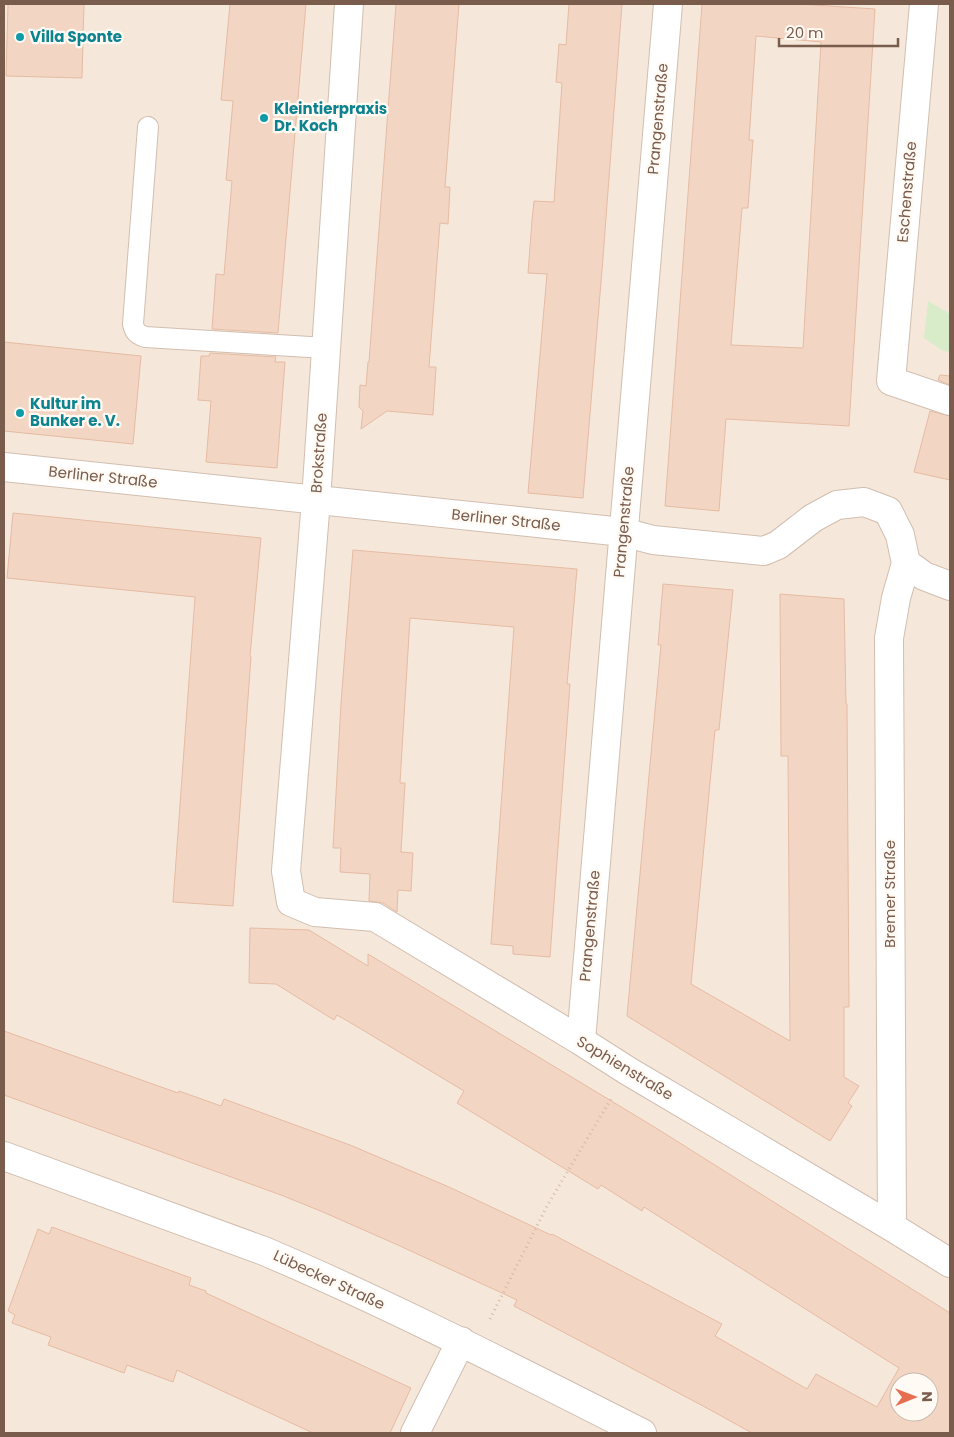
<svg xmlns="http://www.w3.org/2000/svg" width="954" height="1437" font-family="Poppins,sans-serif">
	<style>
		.residential { fill: #f5e8da; fill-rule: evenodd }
		.green { fill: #d8ecc9 }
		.building { fill: #f3d5c3; stroke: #e6bba3; fill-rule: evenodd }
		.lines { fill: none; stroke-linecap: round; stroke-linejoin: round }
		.lane-casing { stroke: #d1beb0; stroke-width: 22 }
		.street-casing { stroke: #d1beb0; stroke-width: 30 }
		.path { stroke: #d9b8a5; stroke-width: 3; stroke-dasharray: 1 4; stroke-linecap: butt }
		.lane { stroke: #fff; stroke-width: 20 }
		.street { stroke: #fff; stroke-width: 28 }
		.culture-dot { fill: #0f9aa8; stroke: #fffaf3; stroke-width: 2 }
		.labels { text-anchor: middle; stroke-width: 4.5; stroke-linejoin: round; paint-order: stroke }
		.culture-label { font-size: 15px; font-weight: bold; fill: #0d838f; stroke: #fffaf3; text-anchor: start }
		.street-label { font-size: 15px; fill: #7a5c4d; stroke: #fffaf3 }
	</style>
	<rect width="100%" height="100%" fill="#fdf6ec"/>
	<!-- residential -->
	<path class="residential" d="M4 4H950V1433H4ZM899 1382H929V1412H899Z"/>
	<!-- green -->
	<path class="green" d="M928 301 950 314V352L943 351 924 338Z"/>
	<!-- building -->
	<path class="building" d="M8 4H84L82 78 6 76Z
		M230 4H306L278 333 212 329 216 274 224 275 232 181 226 180 233 101 221 100Z
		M396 4H459L445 187H450L448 224 440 223 429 367H436L433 415 387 411 361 429 363 411 359 407 360 385 366 386 368 362H369Z
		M569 4H622L603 258 583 498 528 493 547 274 528 273 532 220 534 201 554 202 562 83 556 82 559 44 566 45Z
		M702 4H799L875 9 849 426 726 419 719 511 665 506ZM756 36 821 42 803 348 731 345 742 208H748L753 140H749Z
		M4 342 141 356 133 444 4 431Z
		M210 353 276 357 275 362H285L277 468 206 462 211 401 198 400 201 356H209Z
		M940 375 950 376V385L938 380Z
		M930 411 950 416V480L914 472Z
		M13 513 261 538 250 656 251 657 233 906 173 902 195 597 7 578Z
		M353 550 577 569 567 684H570L550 957 513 954V946L491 944 514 627 410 618 400 783H405L401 852 413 853 411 891 398 890 397 912 383 903 369 901 370 874 340 872 341 848H333L341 703Z
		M663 584 733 590 719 730H715L691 984 790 1041 788 756H781L780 594 844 599 846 704H847L849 1007H844V1077L859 1086 848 1103 852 1106 830 1141 627 1016 661 645H658Z
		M250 928 309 930 368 966V954L656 1128 950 1313V1433H752L705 1407 514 1306 517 1300 400 1246 323 1212 281 1195 4 1095V1031L178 1093 179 1091 221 1106 224 1099 350 1145 449 1187 551 1235 552 1234 722 1324 715 1336 807 1389 816 1374 877 1407 899 1368 644 1207 642 1211 601 1185 598 1189 457 1103 464 1091 356 1026 337 1015 334 1020 276 984 249 983ZM899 1382H929V1412H899Z
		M52 1227 191 1278 189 1285 206 1291V1293L411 1388 390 1433H313L177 1370 173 1382 127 1365 124 1373 48 1345 51 1337 12 1323 15 1315 8 1311 38 1229 49 1234Z"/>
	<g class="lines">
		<defs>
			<path id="lane" d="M148 127 133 324C135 333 138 334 145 337L326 348"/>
			<path id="street" d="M349 4 316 500 286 871 291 902 315 912 375 917 581 1041 628 1071 892 1227 950 1263
				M924 4 891 381 950 401
				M4 467 623 532 653 540 764 551 778 545 813 518 837 505 864 502 888 511 900 535 906 563 924 576 950 586
				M581 1041 668 4
				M4 1156 264 1251C393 1306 517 1370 642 1433
				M892 1227 889 638 896 598 906 563
				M415 1433 461 1341"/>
		</defs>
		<!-- lane casing -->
		<use href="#lane" class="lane-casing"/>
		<!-- street casing -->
		<use href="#street" class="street-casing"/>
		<!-- path -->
		<path class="path" d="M490 1319 547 1206 611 1099"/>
		<!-- lane -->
		<use href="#lane" class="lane"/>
		<!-- street -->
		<use href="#street" class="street"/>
	</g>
	<!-- markers -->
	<g class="culture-dot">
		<circle cx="20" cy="37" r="5"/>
		<circle cx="264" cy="118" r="5"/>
		<circle cx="20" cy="413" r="5"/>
	</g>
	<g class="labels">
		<!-- culture labels -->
		<g class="culture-label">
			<text x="30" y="42">Villa Sponte</text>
			<text x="274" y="114">Kleintierpraxis<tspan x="274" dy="17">Dr. Koch</tspan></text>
			<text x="30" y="409">Kultur im<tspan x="30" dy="17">Bunker e. V.</tspan></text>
		</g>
		<!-- street labels -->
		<g class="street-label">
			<text transform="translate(658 119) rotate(-85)" y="5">Prangenstraße</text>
			<text transform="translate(907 192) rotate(-85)" y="5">Eschenstraße</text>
			<text transform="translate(319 453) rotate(-86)" y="5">Brokstraße</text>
			<text transform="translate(103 477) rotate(6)" y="5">Berliner Straße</text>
			<text transform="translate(506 520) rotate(6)" y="5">Berliner Straße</text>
			<text transform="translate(624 522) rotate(-85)" y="5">Prangenstraße</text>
			<text transform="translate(890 894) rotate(-90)" y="5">Bremer Straße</text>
			<text transform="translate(590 926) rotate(-85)" y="5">Prangenstraße</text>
			<text transform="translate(625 1068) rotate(31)" y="5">Sophienstraße</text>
			<text transform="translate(329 1280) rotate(25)" y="5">Lübecker Straße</text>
		</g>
	</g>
	<!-- border -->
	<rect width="954" height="1437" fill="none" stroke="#7a5c4d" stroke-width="10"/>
	<!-- north arrow -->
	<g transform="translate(914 1397) rotate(89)"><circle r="24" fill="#fffaf3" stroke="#cabbb1"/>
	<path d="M0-4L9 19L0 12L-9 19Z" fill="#e76f51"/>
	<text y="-8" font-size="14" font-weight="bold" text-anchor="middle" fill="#7a5c4d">N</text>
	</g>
	<!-- scale -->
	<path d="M779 38v8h119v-8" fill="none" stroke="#7a5c4d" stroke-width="2.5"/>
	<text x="786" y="38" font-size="15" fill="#7a5c4d" stroke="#fffaf3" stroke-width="4" paint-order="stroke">20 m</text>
</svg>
